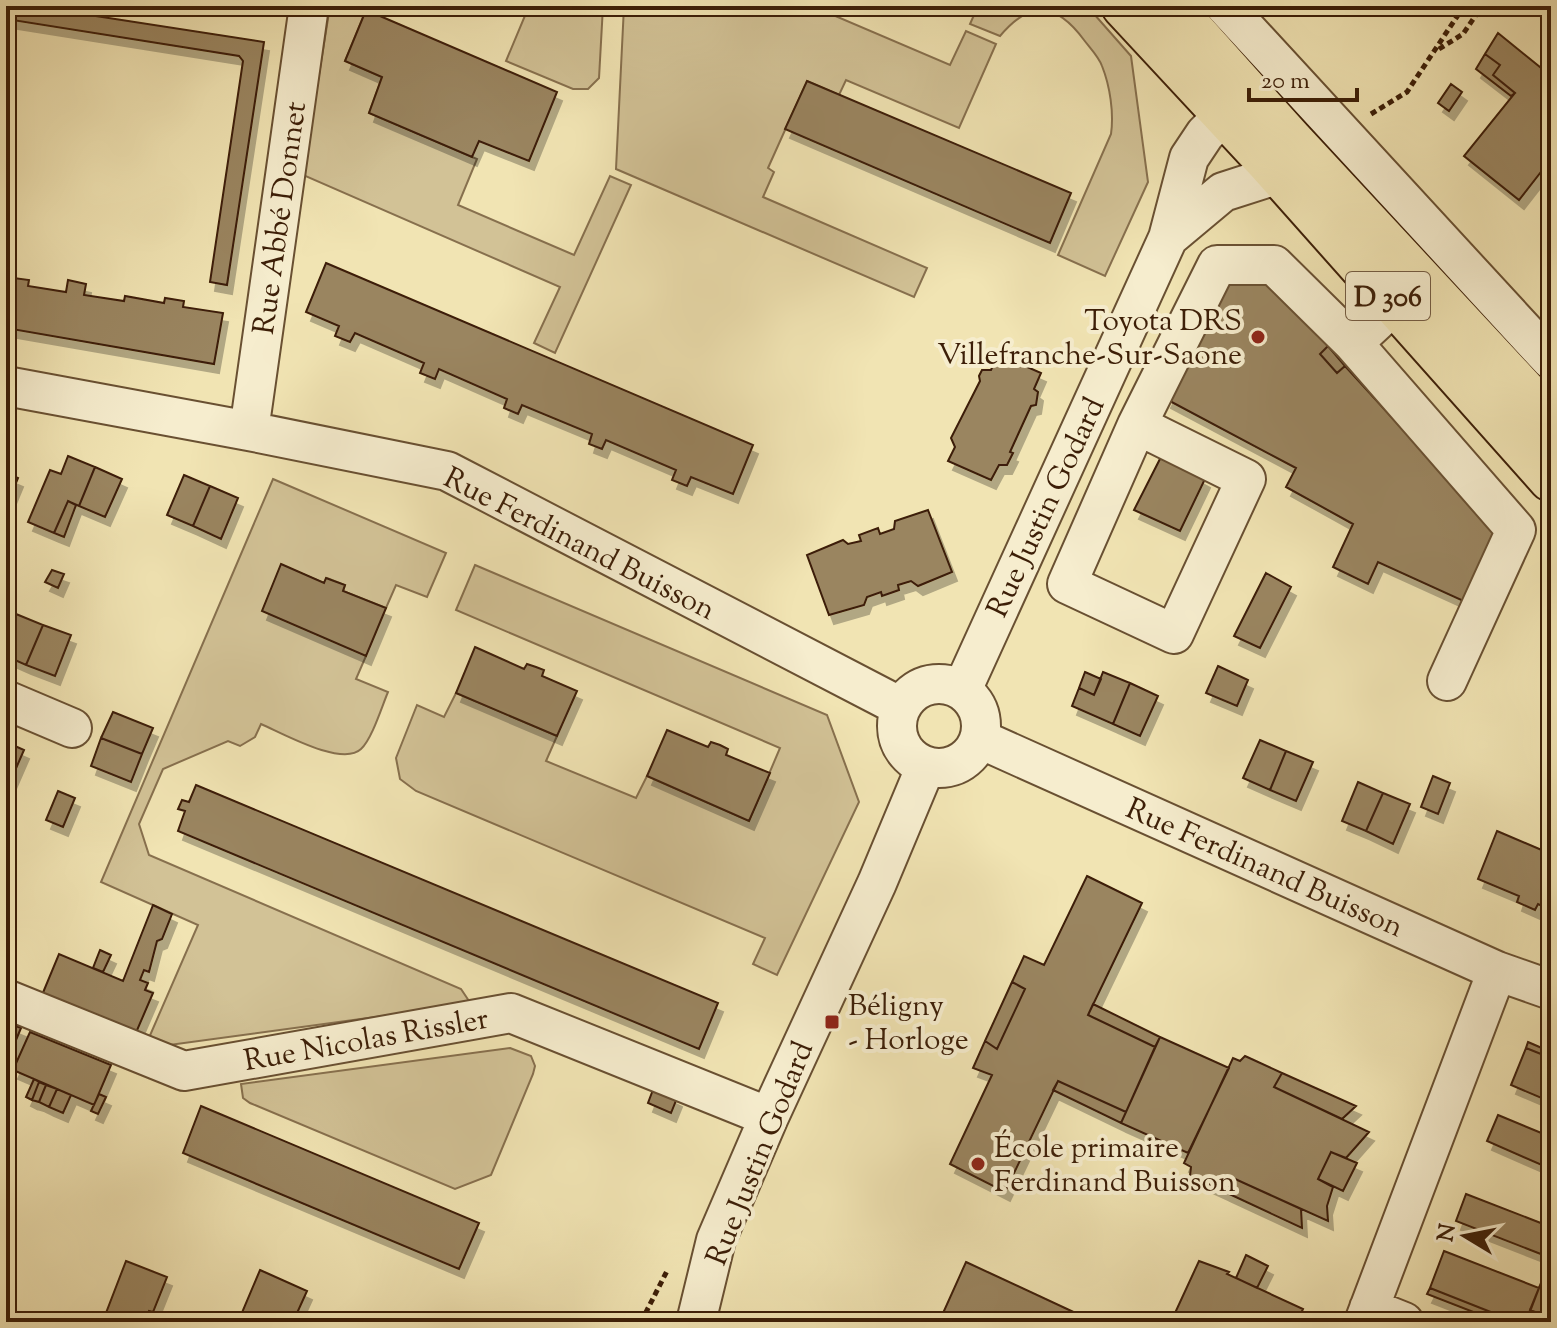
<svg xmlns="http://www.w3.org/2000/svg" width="1557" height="1328" font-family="'Sorts Mill Goudy',serif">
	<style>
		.green { fill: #d2c296; stroke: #87704e; stroke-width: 2 }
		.building { fill: #9a8560; stroke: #3c1e07; stroke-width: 2; filter: url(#shadow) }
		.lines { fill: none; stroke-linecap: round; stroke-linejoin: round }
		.minor-casing { stroke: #695032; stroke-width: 42 }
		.major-casing { stroke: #3c1e07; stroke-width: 48 }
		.path { stroke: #3c1e07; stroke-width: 5; stroke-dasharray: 6 4; stroke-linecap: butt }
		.minor { stroke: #f6edce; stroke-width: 38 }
		.major { stroke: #f1e4b3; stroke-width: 44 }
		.poi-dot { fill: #8f2418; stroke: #f6edce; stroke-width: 3 }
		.labels { text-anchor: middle; stroke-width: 8; stroke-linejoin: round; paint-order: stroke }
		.shield { fill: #f6edce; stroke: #745c43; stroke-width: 2 }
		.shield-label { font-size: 28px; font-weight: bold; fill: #3c1e07 }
		.street-label { font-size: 30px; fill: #3c1e07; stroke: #f6edce }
		.poi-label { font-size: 30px; fill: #3c1e07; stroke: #f6edce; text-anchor: start }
	</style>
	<defs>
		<filter id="shadow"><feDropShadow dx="5" dy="9" stdDeviation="0" flood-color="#0004"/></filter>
	</defs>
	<rect width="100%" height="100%" fill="#f1e4b3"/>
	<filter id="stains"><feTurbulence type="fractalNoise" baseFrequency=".0025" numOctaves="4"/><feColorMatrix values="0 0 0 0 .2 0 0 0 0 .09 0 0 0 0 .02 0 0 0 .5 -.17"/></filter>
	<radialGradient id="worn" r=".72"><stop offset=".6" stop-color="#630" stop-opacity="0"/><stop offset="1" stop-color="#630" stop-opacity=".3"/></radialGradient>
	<!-- green -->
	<path class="green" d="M330 6H355L366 10 345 61 382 77 369 113 477 159 458 205 574 255 610 176 631 185 555 353 534 343 560 287 303 175Z
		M529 6H603L599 78 588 89H573L506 61Z
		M624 6H812L950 65 966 31 996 44 959 128 846 80 839 95 807 81 768 168 774 172 763 197 927 268 914 297 616 169Z
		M978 6H1087L1131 56 1148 182 1105 276 1058 255 1111 134C1114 113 1110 86 1102 66 1099 57 1090 48 1084 40 1056 2 1030 0 1000 36L970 24Z
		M273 479 446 553 427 597 396 585 386 608 343 591 345 585 327 578 324 583 281 565 366 656 356 679 388 692C382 706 372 739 361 749 342 767 282 733 261 724L255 737 240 746 228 741 163 769 139 824 149 855 461 989 471 1004 162 1046 148 1040 198 925 101 882Z
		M475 565 827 715 859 802 777 975 753 964 765 938 416 791 400 779 396 758 417 705 444 717 456 693 557 736 546 761 636 798 647 776 749 821 780 748 456 610Z
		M510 1048 531 1056 535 1066 533 1074 491 1175 455 1189 250 1103 243 1098 241 1084Z"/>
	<!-- building -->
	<path class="building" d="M6 6H31L264 42 227 285 210 282 243 61 239 56 6 19Z
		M366 10 557 92 529 161 479 141 472 157 369 113 382 77 345 61Z
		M1498 33 1551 76V159L1519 200 1464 156 1515 93 1493 75 1500 65 1485 54Z
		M1485 54 1500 65 1493 75 1515 93 1511 96 1476 69Z
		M807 81 1071 193 1050 243 785 129Z
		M1451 84 1462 92 1449 111 1438 103Z
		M326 263 753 445 733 494 691 477 687 486 672 480 676 470 606 440 602 449 589 444 592 434 522 405 518 414 504 408 507 399 439 369 435 379 420 373 424 363 355 333 350 342 335 336 339 326 306 312Z
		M6 277 29 280 28 286 66 292 68 280 86 284 84 295 124 301 125 296 164 303 165 298 184 301 183 307 223 313 214 364 6 328Z
		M1267 279 1328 346 1320 354 1337 373 1345 366 1501 537 1470 604 1378 562 1368 584 1333 567 1353 524 1286 487 1296 468 1166 399 1230 280Z
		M1328 346 1345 366 1337 373 1320 354Z
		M998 354 1041 373 1034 389 1038 392 1036 405 1031 406 1010 452 1013 453 1007 465H999L991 480 948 461 955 447 951 438 980 381 979 376 982 370H991Z
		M1162 455 1205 479 1180 531 1134 510Z
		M68 456 95 467 79 506 68 501 54 533 28 522 50 470 61 474Z
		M95 467 122 479 105 517 79 506Z
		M6 473 18 478 6 507Z
		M184 475 210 486 193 526 167 515Z
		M210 486 238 498 221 539 193 526Z
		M68 501 76 505 64 537 54 533Z
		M928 510 952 572 918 586 911 581 898 585 899 590 882 596 881 592 867 597 864 605 829 615 807 555 843 540 848 544 861 541 859 535 878 528 880 534 894 529 895 521Z
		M281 564 324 583 326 578 345 585 343 591 386 608 366 656 262 611Z
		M52 570 64 574 58 588 45 582Z
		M1266 573 1291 587 1260 648 1234 636Z
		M16 614 43 625 26 665 6 656V640Z
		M43 625 71 635 55 676 26 665Z
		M475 647 524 669 527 664 536 667 544 670 542 676 577 691 557 736 456 693Z
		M1218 666 1248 680 1237 706 1206 693Z
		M1085 672 1101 679 1094 695 1079 688Z
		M1103 672 1130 683 1113 724 1072 706 1079 688 1094 695Z
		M1130 683 1158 696 1140 736 1113 724Z
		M113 712 153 728 142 754 101 738Z
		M667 730 708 747 711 742 720 745 728 749 726 755 770 773 749 821 647 776Z
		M101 738 142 754 131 782 91 766Z
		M1260 740 1286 751 1270 790 1243 778Z
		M6 742 24 750 7 789 6 788Z
		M1286 751 1313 762 1296 801 1270 790Z
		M1433 776 1450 783 1438 814 1421 807Z
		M1358 782 1383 793 1366 831 1342 821Z
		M196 785 718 1003 699 1049 178 831 185 811 178 809 182 800 189 802Z
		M58 791 75 798 63 827 46 820Z
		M1383 793 1410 804 1393 844 1366 831Z
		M1497 831 1551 854V910L1538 904 1535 910 1517 902 1519 896 1478 879Z
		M1087 876 1142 903 1088 1015 1155 1047 1126 1112 1058 1081 1005 1192 950 1164 992 1075 973 1068 985 1041 997 1049 1025 989 1012 982 1024 956 1044 965Z
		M153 905 172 914 162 939 157 941 149 972 144 970 140 980 148 983 145 990 153 993 135 1035 42 995 59 954 123 981Z
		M100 950 111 955 103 972 93 968Z
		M1012 982 1025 989 997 1049 985 1041Z
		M1093 1004 1160 1037 1155 1047 1088 1015Z
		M6 1022 21 1028 6 1064Z
		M30 1032 111 1065 94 1105 13 1070Z
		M1160 1037 1229 1068 1188 1153 1121 1123Z
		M1528 1042 1551 1052V1058L1526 1048Z
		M1526 1048 1551 1058V1102L1511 1085Z
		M1245 1056 1282 1073 1274 1087 1369 1132 1346 1158 1331 1152 1318 1179 1333 1187 1327 1206 1328 1221 1233 1178 1225 1192 1190 1176 1191 1167 1184 1163 1233 1058 1240 1061Z
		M1282 1073 1356 1106 1342 1119 1274 1087Z
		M34 1079 39 1082 32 1100 26 1097Z
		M1058 1081 1126 1112 1121 1123 1053 1090Z
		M39 1082 46 1085 39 1102 32 1100Z
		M46 1085 57 1089 49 1107 39 1102Z
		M654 1087 677 1098 671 1113 648 1103Z
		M57 1089 71 1095 63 1113 49 1107Z
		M99 1094 106 1097 98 1114 91 1111Z
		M201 1106 479 1223 459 1269 183 1153Z
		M1498 1115 1551 1137V1169L1487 1141Z
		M1331 1152 1357 1163 1343 1191 1318 1179Z
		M1233 1178 1301 1209 1302 1228 1225 1192Z
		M1466 1194 1551 1227V1258L1456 1221Z
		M1444 1251 1539 1288 1526 1322H1516L1430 1288Z
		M1246 1255 1268 1266 1257 1288 1236 1278Z
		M126 1261 167 1277 153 1312 149 1311 145 1322H126L106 1313Z
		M1199 1261 1229 1272 1227 1274 1303 1309 1297 1322H1195L1175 1313Z
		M966 1262 1095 1322H939Z
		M260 1270 307 1291 293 1322H238Z
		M1545 1273 1551 1275V1318L1530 1310Z
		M1430 1288 1516 1322H1499L1427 1294Z
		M1530 1310 1551 1318V1322L1529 1315Z"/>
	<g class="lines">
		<defs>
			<path id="minor" d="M1225 6 1551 360
				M1168 238 1223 192 1279 174
				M1395 304 1353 343 1516 530 1447 681
				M6 386 249 431 447 471 901 707
				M1137 425 1246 479 1174 634 1067 584 1137 425 1217 265H1274L1353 343
				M249 431 309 6
				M897 726a42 42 0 1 1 84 0a42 42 0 1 1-84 0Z
				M962 690 1168 238 1189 158 1205 134 1225 114
				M6 700 72 728
				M980 739 1497 971 1551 990
				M6 999 184 1071 511 1013 769 1117
				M1369 1308 1404 1322
				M696 1322 716 1240 769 1117 877 883 926 766
				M1364 1322 1497 971"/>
			<path id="major" d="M1124 6 1268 161 1551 479
				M1170 6 1290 140 1551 421"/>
		</defs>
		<!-- minor casing -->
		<use href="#minor" class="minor-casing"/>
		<!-- major casing -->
		<use href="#major" class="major-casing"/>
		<!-- path -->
		<path class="path" d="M1439 49 1463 34 1482 6
			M1371 114 1407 92 1464 6
			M641 1322 668 1269"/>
		<!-- minor -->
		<use href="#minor" class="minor"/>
		<!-- major -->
		<use href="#major" class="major"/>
	</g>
	<!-- markers -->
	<g class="poi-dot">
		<circle cx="1258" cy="337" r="8"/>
		<rect x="824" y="1014" width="16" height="16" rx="4"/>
		<circle cx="978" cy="1164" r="8"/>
	</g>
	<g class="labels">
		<!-- shield labels -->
		<rect class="shield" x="1346" y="272" width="84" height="48" rx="6"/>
		<g class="shield-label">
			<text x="1388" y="306">D 306</text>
		</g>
		<!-- street labels -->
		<g class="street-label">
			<text transform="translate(279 218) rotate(-82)" y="10">Rue Abbé Donnet</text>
			<text transform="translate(1045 507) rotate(-65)" y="10">Rue Justin Godard</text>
			<text transform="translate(580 543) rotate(27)" y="10">Rue Ferdinand Buisson</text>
			<text transform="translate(1265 867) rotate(24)" y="10">Rue Ferdinand Buisson</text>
			<text transform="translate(366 1039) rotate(-10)" y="10">Rue Nicolas Rissler</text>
			<text transform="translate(759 1153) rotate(-68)" y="10">Rue Justin Godard</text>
		</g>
		<!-- poi labels -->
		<g class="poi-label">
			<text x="1242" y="330" text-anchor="end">Toyota DRS<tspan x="1242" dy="34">Villefranche-Sur-Saone</tspan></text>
			<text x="848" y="1015">Béligny<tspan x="848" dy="34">- Horloge</tspan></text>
			<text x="994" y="1157">École primaire<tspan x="994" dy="34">Ferdinand Buisson</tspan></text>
		</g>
	</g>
	<!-- margin -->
	<rect width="1557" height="1328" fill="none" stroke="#f1e4b3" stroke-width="32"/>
	<rect x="8" y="8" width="1541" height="1312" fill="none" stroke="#3c1e07" stroke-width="4"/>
	<rect x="16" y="16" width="1525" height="1296" fill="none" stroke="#3c1e07" stroke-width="2"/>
	<!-- north arrow -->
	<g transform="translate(1465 1236) rotate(280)" stroke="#f6edce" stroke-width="6" paint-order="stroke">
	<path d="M0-6L14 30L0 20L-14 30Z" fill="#3c1e07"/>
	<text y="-12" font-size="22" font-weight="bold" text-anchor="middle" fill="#3c1e07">N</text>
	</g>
	<!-- scale -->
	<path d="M1249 88v12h108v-12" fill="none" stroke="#3c1e07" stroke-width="4"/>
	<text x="1261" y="88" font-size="24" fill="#3c1e07" stroke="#f6edce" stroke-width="6" paint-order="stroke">20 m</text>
	<rect width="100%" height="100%" filter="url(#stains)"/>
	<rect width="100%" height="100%" fill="url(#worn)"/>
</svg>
